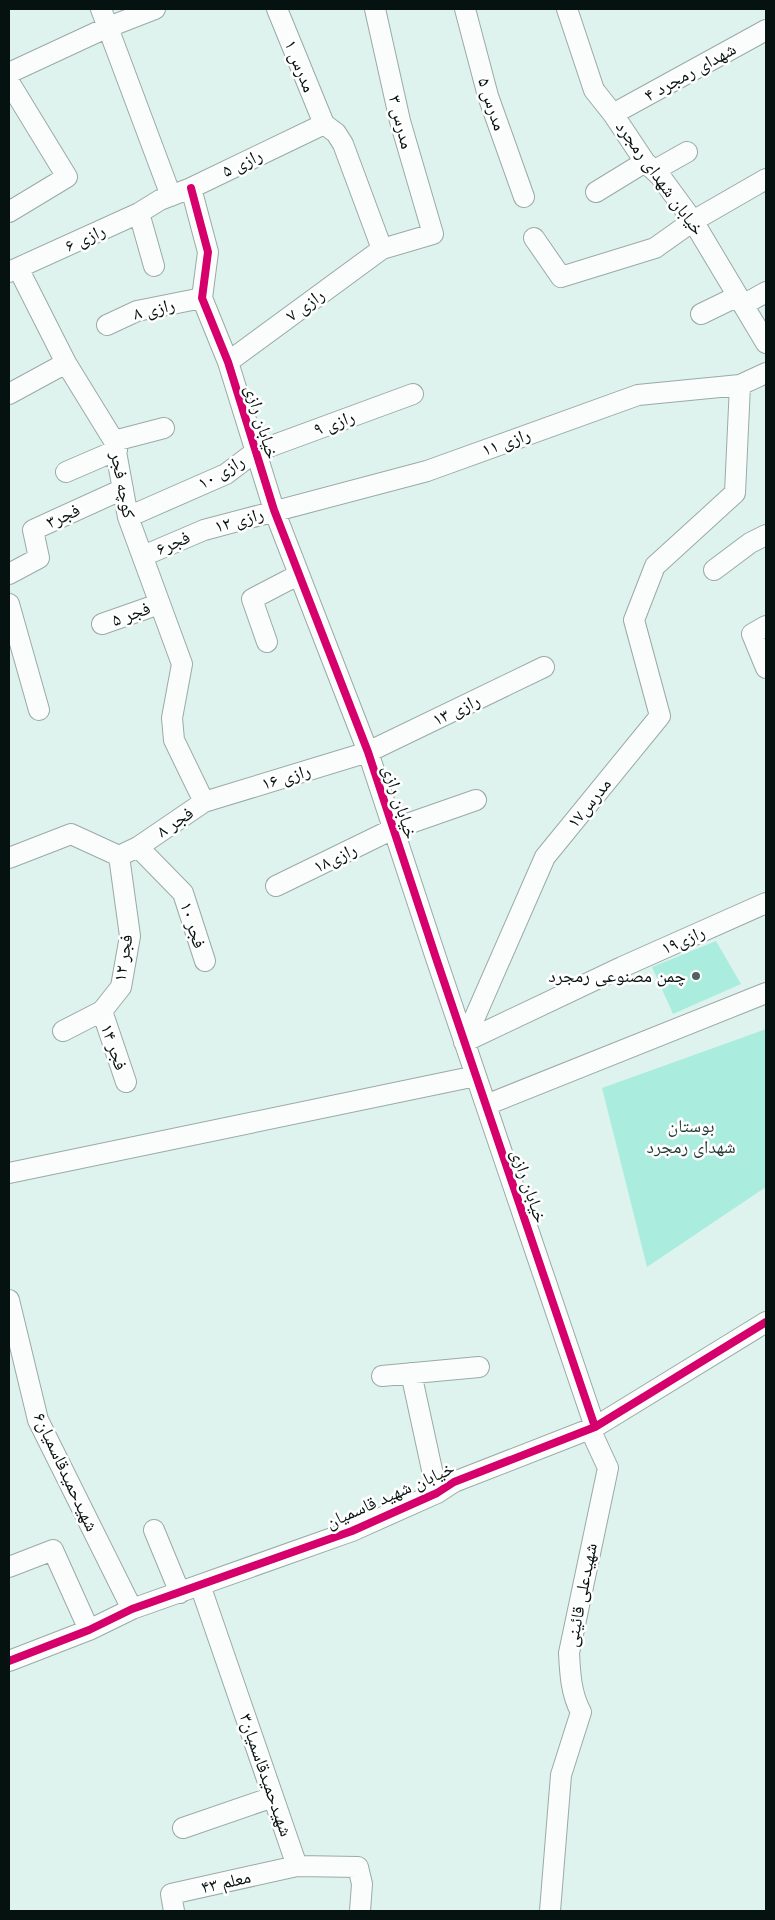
<svg xmlns="http://www.w3.org/2000/svg" width="775" height="1920" font-family="Raleway,'Noto Naskh Arabic',sans-serif">
	<style>
		.green { fill: #aaeddf }
		.lines { fill: none; stroke-linecap: round; stroke-linejoin: round }
		.minor-casing { stroke: #9aaaa6; stroke-width: 22 }
		.minor { stroke: #fafdfc; stroke-width: 20 }
		.cycleway-casing { stroke: #fff; stroke-width: 11 }
		.cycleway { stroke: #d6006c; stroke-width: 8 }
		.poi-dot { fill: #52615d; stroke: #fff; stroke-width: 2 }
		.labels { text-anchor: middle; stroke-width: 5; stroke-linejoin: round; paint-order: stroke }
		.street-label { font-size: 18px; fill: #06120f; stroke: #fff }
		.poi-label { font-size: 18px; fill: #06120f; stroke: #fff; text-anchor: end }
		.park-label { font-size: 18px; fill: #223a35; stroke: #fff }
	</style>
	<rect width="100%" height="100%" fill="#dff3ee"/>
	<!-- green -->
	<path class="green" d="M716 941 741 984 673 1014 652 967Z
		M766 1029V1187L647 1267 602 1088Z"/>
	<g class="lines">
		<defs>
			<path id="minor" d="M101 9 171 196
				M277 9 324 124
				M465 9 488 96 524 197
				M567 9 594 90 613 114 645 162 660 176 693 221 766 343
				M9 73 106 28 155 9
				M9 82 67 177 9 212
				M613 114 766 30
				M324 124 336 133 343 144 382 249
				M655 170 687 152
				M191 188 208 252 202 298 228 362 274 510 368 752 436 958 595 1427
				M596 192 645 162
				M139 213 154 266
				M534 238 561 277 655 248 693 221 766 179
				M18 268 66 363 114 441 128 517 182 664 172 718 174 740 204 802 138 847 119 856
				M9 272 139 213 160 200 191 188 324 124
				M743 305 766 292
				M701 314 738 296
				M107 325 137 311 202 298
				M228 362 382 249 433 234 400 121 375 9
				M9 394 66 363
				M114 441 164 428
				M66 472 117 450
				M128 517 226 474 255 452 413 394
				M143 556 204 530 427 471 638 395 740 385
				M714 570 750 543 766 535
				M9 574 39 558 33 530 123 489
				M9 604 39 710
				M102 624 159 604
				M766 626 752 634 766 668
				M267 642 252 599 298 575
				M204 802 368 752 544 667
				M138 847 183 893 205 961
				M9 858 71 834 119 856
				M276 886 393 829 476 800
				M102 1011 126 1082
				M63 1031 102 1011 121 987 130 936 119 856
				M464 1042 545 857 660 716 634 620 655 566 735 493 740 385 766 373
				M464 1042 622 967 766 903
				M486 1105 766 993
				M9 1173 476 1076
				M9 1300 38 1420 132 1609
				M411 1373 437 1493
				M382 1376 479 1367
				M154 1530 180 1593
				M9 1567 53 1550 89 1630
				M200 1585 297 1866 358 1867 362 1884 360 1911
				M9 1661 89 1630 132 1609 352 1531 437 1493 454 1482 595 1427 766 1322
				M183 1828 273 1797
				M174 1911 171 1894 297 1866
				M550 1911 561 1775 581 1712C571 1694 570 1673 569 1653L608 1468 590 1429"/>
		</defs>
		<!-- minor casing -->
		<use href="#minor" class="minor-casing"/>
		<!-- minor -->
		<use href="#minor" class="minor"/>
		<defs>
			<path id="cycleway" d="M191 188 208 252 202 298 228 362 274 510 368 752 436 958 595 1427
				M9 1661 89 1630 132 1609 352 1531 437 1493 454 1482 595 1427 766 1322"/>
		</defs>
		<!-- cycleway casing -->
		<use href="#cycleway" class="cycleway-casing"/>
		<!-- cycleway -->
		<use href="#cycleway" class="cycleway"/>
	</g>
	<!-- markers -->
	<circle class="poi-dot" cx="696" cy="976" r="5"/>
	<g class="labels">
		<!-- street labels -->
		<g class="street-label">
			<text transform="translate(300 66) rotate(68)" y="6">مدرس ۱</text>
			<text transform="translate(690 72) rotate(-29)" y="6">شهدای رمجرد ۴</text>
			<text transform="translate(492 104) rotate(72)" y="6">مدرس ۵</text>
			<text transform="translate(401 122) rotate(76)" y="6">مدرس ۳</text>
			<text transform="translate(242 163) rotate(-26)" y="6">رازی ۵</text>
			<text transform="translate(660 178) rotate(54)" y="6">خیابان شهدای رمجرد</text>
			<text transform="translate(85 238) rotate(-25)" y="6">رازی ۶</text>
			<text transform="translate(305 305) rotate(-36)" y="6">رازی ۷</text>
			<text transform="translate(154 309) rotate(-14)" y="6">رازی ۸</text>
			<text transform="translate(262 422) rotate(73)" y="6">خیابان رازی</text>
			<text transform="translate(334 423) rotate(-20)" y="6">رازی ۹</text>
			<text transform="translate(506 442) rotate(-20)" y="6">رازی ۱۱</text>
			<text transform="translate(221 472) rotate(-30)" y="6">رازی ۱۰</text>
			<text transform="translate(123 485) rotate(79)" y="6">کوچه فجر</text>
			<text transform="translate(63 516) rotate(-25)" y="6">فجر۳</text>
			<text transform="translate(239 520) rotate(-16)" y="6">رازی ۱۲</text>
			<text transform="translate(173 543) rotate(-24)" y="6">فجر۶</text>
			<text transform="translate(131 614) rotate(-20)" y="6">فجر ۵</text>
			<text transform="translate(456 710) rotate(-26)" y="6">رازی ۱۳</text>
			<text transform="translate(286 777) rotate(-17)" y="6">رازی ۱۶</text>
			<text transform="translate(400 802) rotate(72)" y="6">خیابان رازی</text>
			<text transform="translate(589 803) rotate(-51)" y="6">مدرس۱۷</text>
			<text transform="translate(175 822) rotate(-34)" y="6">فجر ۸</text>
			<text transform="translate(335 858) rotate(-26)" y="6">رازی۱۸</text>
			<text transform="translate(193 925) rotate(72)" y="6">فجر ۱۰</text>
			<text transform="translate(683 940) rotate(-24)" y="6">رازی۱۹</text>
			<text transform="translate(123 958) rotate(-81)" y="6">فجر ۱۲</text>
			<text transform="translate(114 1047) rotate(71)" y="6">فجر ۱۴</text>
			<text transform="translate(529 1186) rotate(71)" y="6">خیابان رازی</text>
			<text transform="translate(66 1472) rotate(65)" y="6">شهیدحمیدقاسمیان۶</text>
			<text transform="translate(390 1495) rotate(-24)" y="6">خیابان شهید قاسمیان</text>
			<text transform="translate(581 1595) rotate(-79)" y="6">شهیدعلی قائینی</text>
			<text transform="translate(266 1775) rotate(71)" y="6">شهیدحمیدقاسمیان۳</text>
			<text transform="translate(226 1882) rotate(-13)" y="6">معلم ۴۳</text>
		</g>
		<!-- poi labels -->
		<g class="poi-label">
			<text x="686" y="982">چمن مصنوعی رمجرد</text>
		</g>
		<!-- park labels -->
		<g class="park-label">
			<text x="691" y="1132">بوستان<tspan x="691" dy="21">شهدای رمجرد</tspan></text>
		</g>
	</g>
	<!-- border -->
	<rect width="775" height="1920" fill="none" stroke="#06120f" stroke-width="20"/>
</svg>
